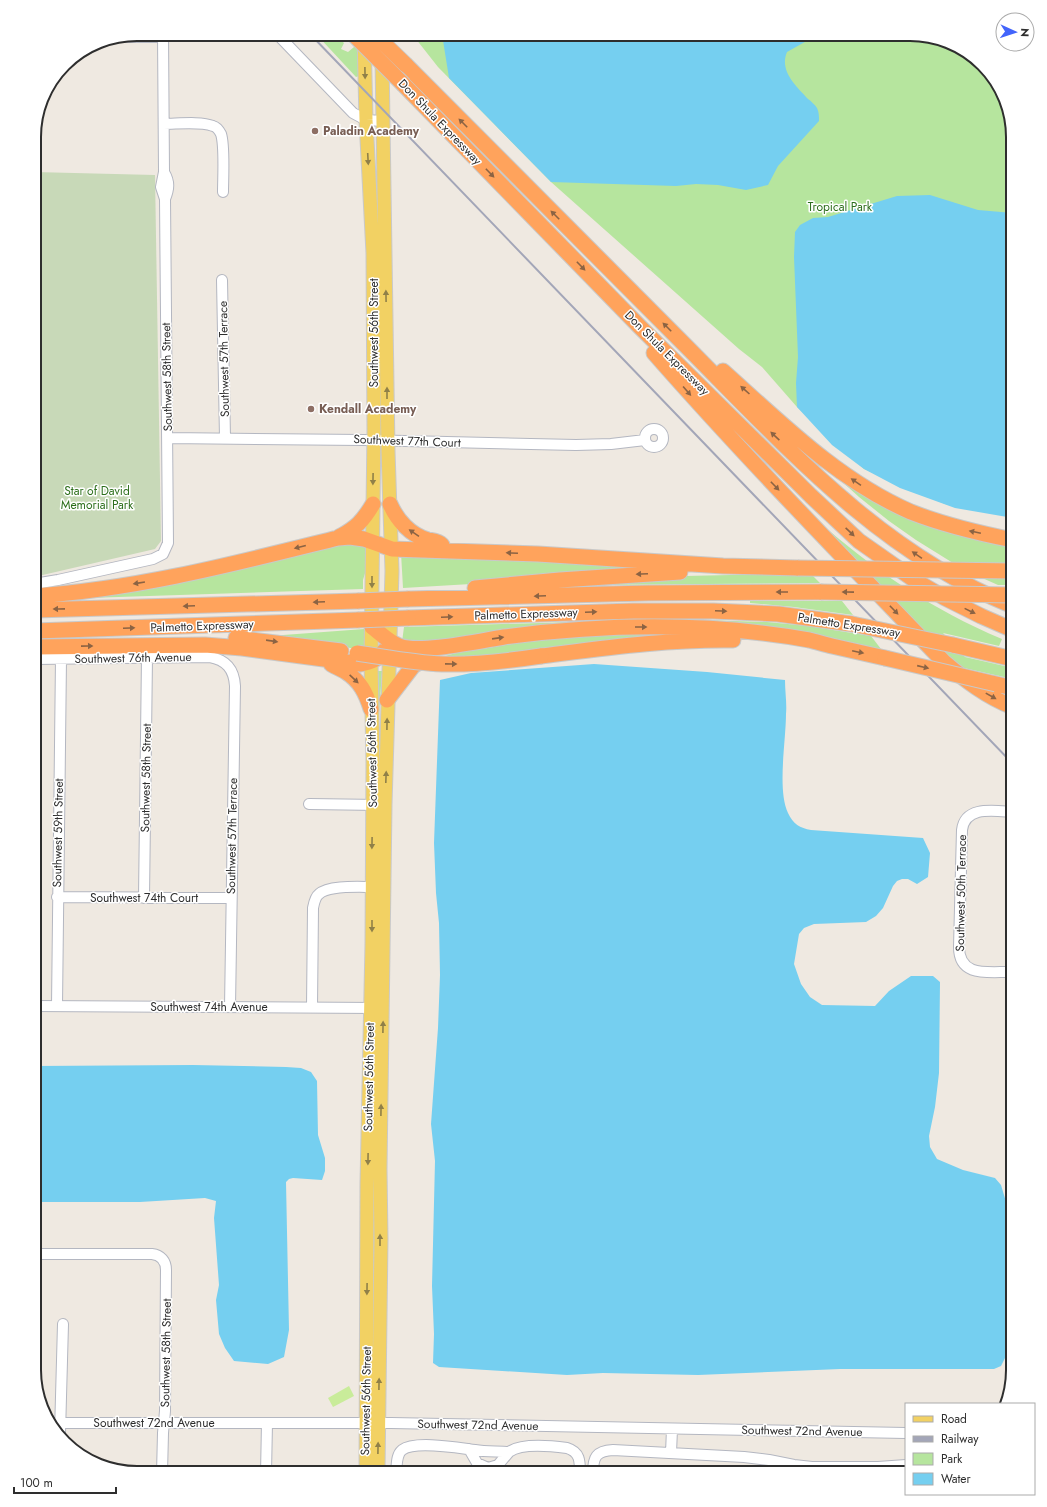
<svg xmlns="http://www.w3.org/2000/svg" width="1047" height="1507" font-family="Jost,sans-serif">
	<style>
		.green { fill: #b6e59e }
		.cemetery { fill: #c8d9b8 }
		.pitch { fill: #c9ec9a }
		.water { fill: #75cff0 }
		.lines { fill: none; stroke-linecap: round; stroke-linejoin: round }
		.minor-casing { stroke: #b4b7c1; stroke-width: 12 }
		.major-casing { stroke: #c9c9c9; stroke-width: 15 }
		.highway-casing { stroke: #c9c9c9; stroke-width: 17 }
		.minor { stroke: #fff; stroke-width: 10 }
		.major { stroke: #f2d163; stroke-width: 13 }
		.highway { stroke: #ffa35c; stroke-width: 15 }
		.rail { stroke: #a3a6b8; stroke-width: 2 }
		.highway-bridge-casing { stroke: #c9c9c9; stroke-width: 17; stroke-linecap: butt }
		.highway-bridge { stroke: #ffa35c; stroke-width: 15 }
		.oneway { fill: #908048 }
		.oneway2 { fill: #8c6343 }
		.education-dot { fill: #8d6e63; stroke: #fff; stroke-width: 1.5 }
		.labels { text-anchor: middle; stroke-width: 3; stroke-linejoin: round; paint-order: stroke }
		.street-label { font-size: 12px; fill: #2e2e2e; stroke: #fff }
		.education-label { font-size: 12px; font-weight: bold; fill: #785e54; stroke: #fff; text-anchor: start }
		.park-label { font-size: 12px; fill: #2c6e1b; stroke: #fff }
		.rim { fill: none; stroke: #2e2e2e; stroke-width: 2 }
	</style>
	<rect width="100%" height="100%" fill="#efe9e1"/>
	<!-- green -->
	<path class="green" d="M316 34H335L344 43 341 49 348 52 354 47 358 34 359 76 356 77Z
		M412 34H916L961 48 999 86 1013 138V517L945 504 864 469 797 407 762 367 739 349 551 182 438 67Z
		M837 477 1013 544V564L953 563 916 540 889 521 859 497Z
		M815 518C871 569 933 610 1002 639L999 646 943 633 965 657 1013 668V679L955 666Z
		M351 542 366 545 368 563 363 580V589L57 599Z
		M401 553 647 566 471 584 403 588Z
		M776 574H811L820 583 588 585 685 576Z
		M980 577 1013 578V585H998Z
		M750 601H842L853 615 794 607 750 603Z
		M672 619 767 622 808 626 871 636 881 649 828 637 768 627 441 641 402 642 404 627Z
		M364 629V650L270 636Z
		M641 634 690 635 564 649 437 659C451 653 467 651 482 649 534 639 588 636 641 634Z
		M375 671H382L378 730 383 759 379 794Z"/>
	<!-- cemetery -->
	<path class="cemetery" d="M34 172 155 175 161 541 155 549 34 577Z"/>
	<!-- pitch -->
	<path class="pitch" d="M349 1386 354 1396 333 1407 328 1398Z"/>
	<!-- water -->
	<path class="water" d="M442 34H814L812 38 787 52C779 71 796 86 808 99 811 101 815 105 817 108 819 112 819 116 819 121L778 166 768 185 746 190 718 185 696 184 676 186 551 182 449 78Z
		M930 195 978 210 1013 213V518L955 508 900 488 864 469 832 445 797 407 796 383 798 357 794 257 795 232 800 225 813 218 828 217 897 196Z
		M594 664 707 672 785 680C785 692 787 703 786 714 786 741 777 790 788 813 793 824 800 828 811 830L923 838 930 853 928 877 917 884 908 879H902L897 881 893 886 883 908 876 916 866 922 814 924 804 928 799 934 794 964 801 984 810 997 822 1005 875 1006 889 991 911 976H933L940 982 939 1073 935 1107 929 1136 930 1147 937 1159 963 1170 995 1178 1001 1185 1007 1205 1010 1209 1011 1240 1005 1358 1001 1366 994 1369H840L698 1375 603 1373 567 1375 439 1367 433 1363 434 1334 432 1286 435 1161 431 1124 438 1028 440 975 439 923 436 893 434 843 440 680 471 673Z
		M193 1065 286 1067 301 1068 311 1072 317 1081 318 1135 325 1158V1171L322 1180 293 1178 289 1179 286 1182 289 1330 284 1357 268 1364 234 1361 225 1348 219 1334 216 1300 219 1285 214 1218 216 1201 205 1198 140 1202H34V1066Z"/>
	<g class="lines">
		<defs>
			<path id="minor" d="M277 34 353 113 366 120 383 121
				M123 37H163
				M164 124C177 124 200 121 213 126 217 127 219 130 221 134 225 146 223 178 223 192
				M164 172C170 182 169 189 165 199
				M222 280 225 438
				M645 438a9 9 0 1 1 18 0a9 9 0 1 1-18 0Z
				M168 438 363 440 576 445 611 444 645 440
				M34 584 58 580 153 559 163 554 168 543 165 199 161 187 164 172 163 34
				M34 659 210 657C226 660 234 669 235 686L230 1007
				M309 804 379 805
				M57 897 231 898
				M144 898 147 657
				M1013 972C991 971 959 979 959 947L962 830C965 805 995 811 1013 812
				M34 1006 378 1008
				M57 1006 61 659
				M312 1007 313 908C314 903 315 897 319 894 329 885 359 887 372 887
				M34 1254H152C161 1255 166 1261 166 1270L165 1411 163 1433 162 1473
				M49 1423H391L906 1433
				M60 1433 63 1324
				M469 1449 477 1463 488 1468 498 1465 509 1452
				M671 1453 672 1429
				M266 1473 267 1423
				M396 1473C397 1465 396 1455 402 1450 415 1440 459 1448 475 1450 486 1452 498 1451 509 1452 521 1443 552 1446 567 1448 580 1452 580 1461 580 1473
				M593 1473C593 1457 596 1451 613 1450L744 1457 769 1460 794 1465 812 1467H878L906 1465"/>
			<path id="major" d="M364 34 366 120 373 253 374 431 371 662 373 763 372 944 367 1184 366 1473
				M378 1473 381 1239 380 1169 385 805 392 571 388 450 382 58"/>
			<path id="highway" d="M406 65C497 157 588 248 679 339 780 440 877 552 1013 606
				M404 85 640 327 811 496 859 541 916 581 945 598 981 616 1013 630
				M654 353C747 459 846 560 944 662 965 680 987 697 1013 707
				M723 371C781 423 839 481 911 512 944 525 978 533 1013 540
				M390 504C397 520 410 535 428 540 433 541 438 541 442 545
				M339 537C356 528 363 521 373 504
				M475 588 560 580 680 572
				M34 596C139 589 237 563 338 538L350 537 364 539 392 549 538 554 723 566 798 568
				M408 599 648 593 821 592
				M34 610 358 601
				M408 618 633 611H713L778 614 852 624
				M372 627C380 633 389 642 399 646 420 654 479 641 504 637 604 624 708 622 809 640 817 642 824 644 832 646 850 650 868 654 885 658
				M34 631 358 620
				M236 638 341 651
				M953 645 1013 659
				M34 647 205 645 242 648 361 664C371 662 377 660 384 651
				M541 656C605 648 668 639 733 640
				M331 664C336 667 341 669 346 672 360 681 366 693 371 709
				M996 684 1013 688
				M387 700 413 666 427 657"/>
		</defs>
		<!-- minor casing -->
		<use href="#minor" class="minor-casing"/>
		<!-- major casing -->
		<use href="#major" class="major-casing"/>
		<!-- highway casing -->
		<use href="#highway" class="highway-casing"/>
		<!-- minor -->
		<use href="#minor" class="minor"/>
		<!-- major -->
		<use href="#major" class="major"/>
		<!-- highway -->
		<use href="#highway" class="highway"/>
		<!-- rail -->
		<path class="rail" d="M310 34 1013 764"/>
		<defs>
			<path id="highway-bridge" d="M353 34 404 85
				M374 34 406 65
				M798 568 1013 571
				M821 592 1013 595
				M358 601 408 599
				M358 620 408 618
				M852 624 953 645
				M357 653C385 657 414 663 442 664 476 665 508 661 541 656
				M885 658 996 684"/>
		</defs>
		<!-- highway-bridge casing -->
		<use href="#highway-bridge" class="highway-bridge-casing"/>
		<!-- highway-bridge -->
		<use href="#highway-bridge" class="highway-bridge"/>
	</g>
	<!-- one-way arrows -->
	<defs><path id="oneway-solid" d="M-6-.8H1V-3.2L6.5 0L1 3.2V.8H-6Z"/></defs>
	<g class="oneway">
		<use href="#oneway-solid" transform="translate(365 73) rotate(89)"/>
		<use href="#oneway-solid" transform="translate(368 159) rotate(87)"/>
		<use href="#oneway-solid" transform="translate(386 296) rotate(-91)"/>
		<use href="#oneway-solid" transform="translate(387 393) rotate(-90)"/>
		<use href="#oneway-solid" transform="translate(373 479) rotate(91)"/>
		<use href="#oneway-solid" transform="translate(372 582) rotate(90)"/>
		<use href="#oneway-solid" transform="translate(387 724) rotate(-89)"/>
		<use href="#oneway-solid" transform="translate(386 777) rotate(-88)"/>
		<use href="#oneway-solid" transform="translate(372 843) rotate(91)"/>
		<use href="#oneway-solid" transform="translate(372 926) rotate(90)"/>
		<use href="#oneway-solid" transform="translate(383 1027) rotate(-89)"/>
		<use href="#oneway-solid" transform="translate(381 1110) rotate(-89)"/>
		<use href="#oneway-solid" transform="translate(368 1159) rotate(91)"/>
		<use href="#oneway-solid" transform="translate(380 1240) rotate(-90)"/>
		<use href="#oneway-solid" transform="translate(367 1289) rotate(91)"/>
		<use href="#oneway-solid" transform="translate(379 1384) rotate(-89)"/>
		<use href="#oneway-solid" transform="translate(378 1448) rotate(-89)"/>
	</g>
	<g class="oneway2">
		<use href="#oneway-solid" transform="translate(463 123) rotate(-135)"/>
		<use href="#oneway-solid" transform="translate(490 173) rotate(46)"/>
		<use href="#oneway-solid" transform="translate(555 215) rotate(-135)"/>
		<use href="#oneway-solid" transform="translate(581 266) rotate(46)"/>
		<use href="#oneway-solid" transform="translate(667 327) rotate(-135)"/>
		<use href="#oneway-solid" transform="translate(745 390) rotate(-138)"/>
		<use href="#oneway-solid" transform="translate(687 391) rotate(49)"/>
		<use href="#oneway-solid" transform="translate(775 436) rotate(-137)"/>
		<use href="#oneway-solid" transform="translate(856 482) rotate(-146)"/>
		<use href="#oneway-solid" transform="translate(775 486) rotate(46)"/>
		<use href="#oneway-solid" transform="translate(850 532) rotate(43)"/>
		<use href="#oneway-solid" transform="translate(975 532) rotate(-168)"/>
		<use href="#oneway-solid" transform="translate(414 533) rotate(-146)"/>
		<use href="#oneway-solid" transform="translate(300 547) rotate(166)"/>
		<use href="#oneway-solid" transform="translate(512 553) rotate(-177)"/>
		<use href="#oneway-solid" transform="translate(917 555) rotate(-146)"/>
		<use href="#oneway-solid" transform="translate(642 574) rotate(177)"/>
		<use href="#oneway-solid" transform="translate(139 583) rotate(171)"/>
		<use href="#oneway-solid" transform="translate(782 592) rotate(180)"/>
		<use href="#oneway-solid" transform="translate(848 592) rotate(-179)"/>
		<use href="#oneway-solid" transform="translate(540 596) rotate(178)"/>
		<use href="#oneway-solid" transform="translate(319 602) rotate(178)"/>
		<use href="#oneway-solid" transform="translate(189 606) rotate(178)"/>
		<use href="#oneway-solid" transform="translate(59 609) rotate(179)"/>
		<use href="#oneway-solid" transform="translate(894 610) rotate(46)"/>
		<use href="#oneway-solid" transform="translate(721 611) rotate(2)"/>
		<use href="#oneway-solid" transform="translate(970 611) rotate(26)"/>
		<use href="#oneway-solid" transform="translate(591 612) rotate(-2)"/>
		<use href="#oneway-solid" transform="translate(447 617) rotate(-2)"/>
		<use href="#oneway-solid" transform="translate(641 627)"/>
		<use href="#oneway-solid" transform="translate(129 628) rotate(-2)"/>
		<use href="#oneway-solid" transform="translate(498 638) rotate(-8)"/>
		<use href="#oneway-solid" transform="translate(272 641) rotate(8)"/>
		<use href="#oneway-solid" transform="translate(87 646) rotate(-1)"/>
		<use href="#oneway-solid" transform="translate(858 652) rotate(12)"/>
		<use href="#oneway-solid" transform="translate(451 664) rotate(1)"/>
		<use href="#oneway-solid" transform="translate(923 667) rotate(13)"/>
		<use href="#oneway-solid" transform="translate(354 679) rotate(43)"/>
		<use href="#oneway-solid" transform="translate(991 696) rotate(29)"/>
	</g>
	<!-- markers -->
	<g class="education-dot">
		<circle cx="315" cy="131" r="4"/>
		<circle cx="311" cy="409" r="4"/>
	</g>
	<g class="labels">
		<!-- street labels -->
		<g class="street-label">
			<text transform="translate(440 122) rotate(46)" y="4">Don Shula Expressway</text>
			<text transform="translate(374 333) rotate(-90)" y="4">Southwest 56th Street</text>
			<text transform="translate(667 353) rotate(45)" y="4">Don Shula Expressway</text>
			<text transform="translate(224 359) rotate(-91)" y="4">Southwest 57th Terrace</text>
			<text transform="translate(167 377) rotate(-91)" y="4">Southwest 58th Street</text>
			<text transform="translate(407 441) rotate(2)" y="4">Southwest 77th Court</text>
			<text transform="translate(526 614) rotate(-2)" y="4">Palmetto Expressway</text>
			<text transform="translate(849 625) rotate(9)" y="4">Palmetto Expressway</text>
			<text transform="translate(202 626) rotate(-2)" y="4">Palmetto Expressway</text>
			<text transform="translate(133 658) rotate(-1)" y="4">Southwest 76th Avenue</text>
			<text transform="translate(372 753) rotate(-91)" y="4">Southwest 56th Street</text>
			<text transform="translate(146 778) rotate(-89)" y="4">Southwest 58th Street</text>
			<text transform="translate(58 833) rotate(-89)" y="4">Southwest 59th Street</text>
			<text transform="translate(232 836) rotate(-89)" y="4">Southwest 57th Terrace</text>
			<text transform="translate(961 893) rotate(-89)" y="4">Southwest 50th Terrace</text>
			<text x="144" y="902">Southwest 74th Court</text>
			<text x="209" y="1011">Southwest 74th Avenue</text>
			<text transform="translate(369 1077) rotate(-89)" y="4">Southwest 56th Street</text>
			<text transform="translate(166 1353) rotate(-89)" y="4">Southwest 58th Street</text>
			<text transform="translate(366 1401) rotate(-89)" y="4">Southwest 56th Street</text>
			<text x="154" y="1427">Southwest 72nd Avenue</text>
			<text transform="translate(478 1425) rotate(1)" y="4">Southwest 72nd Avenue</text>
			<text transform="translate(802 1431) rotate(1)" y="4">Southwest 72nd Avenue</text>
		</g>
		<!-- education labels -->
		<g class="education-label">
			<text x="323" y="135">Paladin Academy</text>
			<text x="319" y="413">Kendall Academy</text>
		</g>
		<!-- park labels -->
		<g class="park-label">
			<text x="840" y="211">Tropical Park</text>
			<text x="97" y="495">Star of David<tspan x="97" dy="14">Memorial Park</tspan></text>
		</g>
	</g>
	<!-- crop -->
	<path d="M0 0H1047V1507H0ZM137 41H910A96 96 0 0 1 1006 137V1370A96 96 0 0 1 910 1466H137A96 96 0 0 1 41 1370V137A96 96 0 0 1 137 41Z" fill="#fff" fill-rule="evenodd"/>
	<path class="rim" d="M137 41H910A96 96 0 0 1 1006 137V1370A96 96 0 0 1 910 1466H137A96 96 0 0 1 41 1370V137A96 96 0 0 1 137 41Z"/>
	<!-- legend -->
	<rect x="905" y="1403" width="130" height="92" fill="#ffffff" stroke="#ababab"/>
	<rect x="913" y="1416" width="20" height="6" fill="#f2d163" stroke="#ababab"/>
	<text x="941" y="1423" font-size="12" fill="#2e2e2e">Road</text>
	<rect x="913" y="1436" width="20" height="6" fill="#a3a6b8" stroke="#ababab"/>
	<text x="941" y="1443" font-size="12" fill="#2e2e2e">Railway</text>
	<rect x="913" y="1453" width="20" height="12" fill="#b6e59e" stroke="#ababab"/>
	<text x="941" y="1463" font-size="12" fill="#2e2e2e">Park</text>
	<rect x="913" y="1473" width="20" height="12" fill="#75cff0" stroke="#ababab"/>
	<text x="941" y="1483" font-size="12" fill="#2e2e2e">Water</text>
	<!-- north arrow -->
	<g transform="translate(1015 32) rotate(93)"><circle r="19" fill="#ffffff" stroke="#ababab"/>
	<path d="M0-3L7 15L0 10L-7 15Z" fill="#4264fb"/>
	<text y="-6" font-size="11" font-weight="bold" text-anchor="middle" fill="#2e2e2e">N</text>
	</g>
	<!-- scale -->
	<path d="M14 1487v6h102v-6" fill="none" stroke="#2e2e2e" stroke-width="2"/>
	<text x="20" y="1487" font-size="12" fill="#2e2e2e" stroke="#ffffff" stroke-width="3" paint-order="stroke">100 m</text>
</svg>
